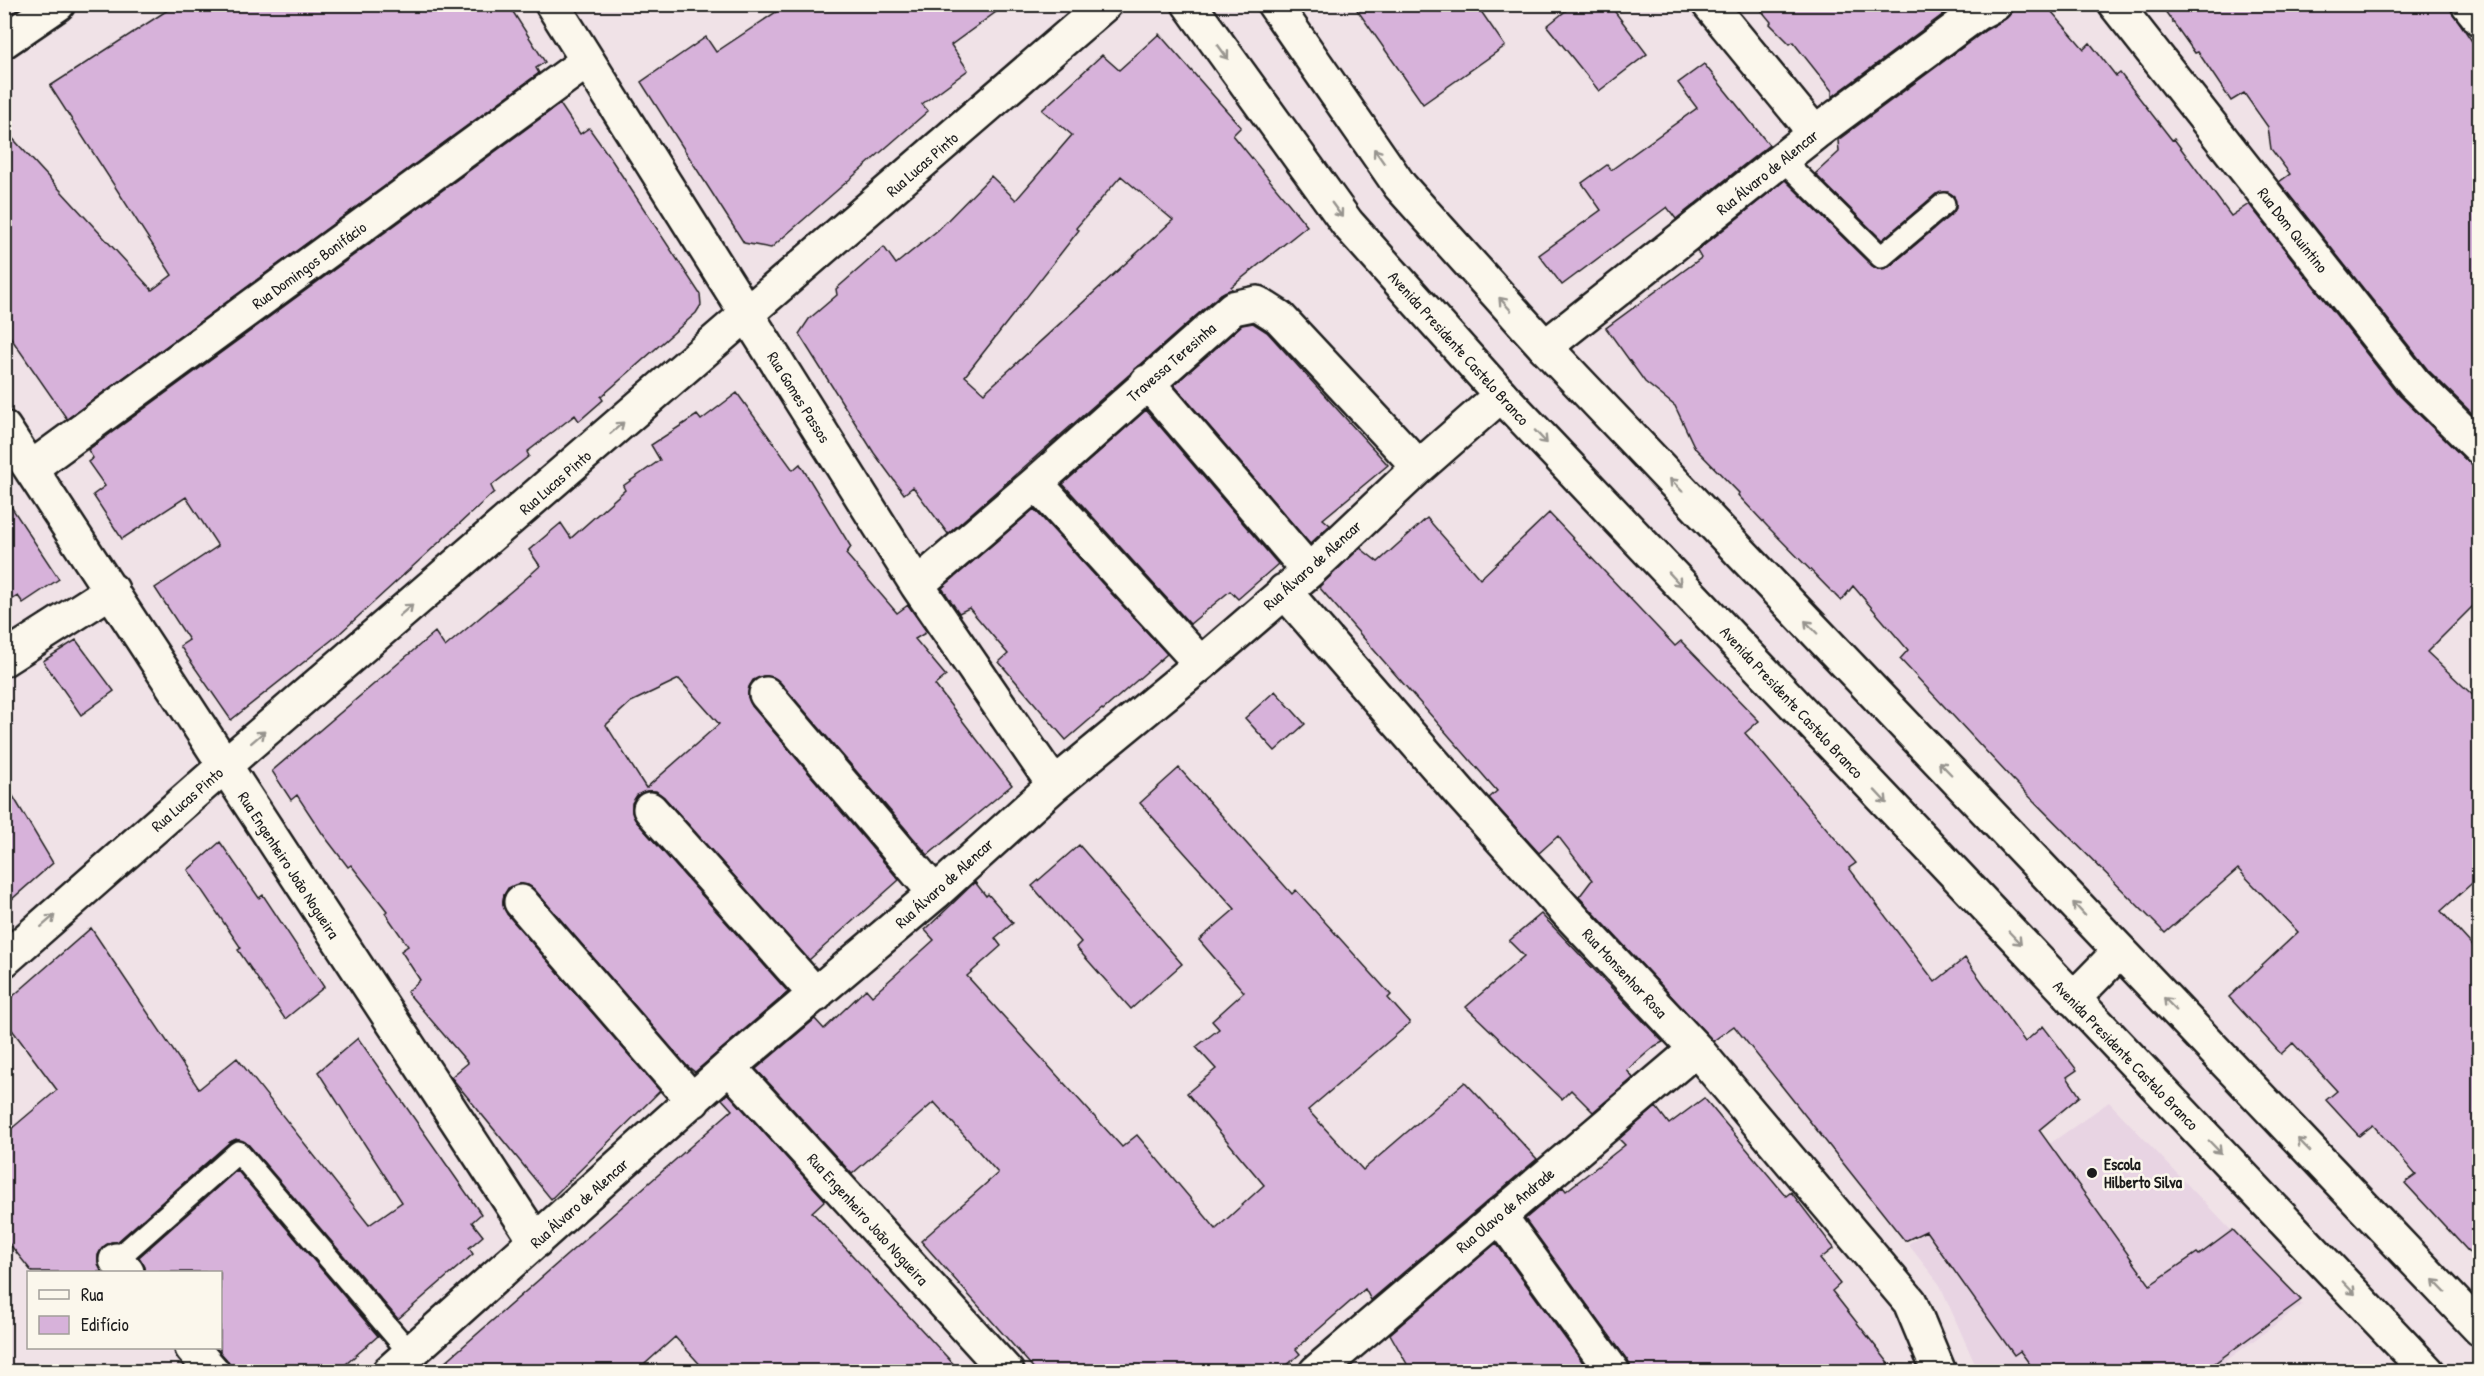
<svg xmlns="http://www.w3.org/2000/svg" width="2484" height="1376" font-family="'Patrick Hand',sans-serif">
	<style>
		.built { fill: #e8d4e3 }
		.building { fill: #d7b2da; stroke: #1c1c1c; stroke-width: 1.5; fill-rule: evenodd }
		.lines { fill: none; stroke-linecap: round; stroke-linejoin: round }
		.service-casing { stroke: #1c1c1c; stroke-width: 26 }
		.minor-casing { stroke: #1c1c1c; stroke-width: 38 }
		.primary-casing { stroke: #1c1c1c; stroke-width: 38 }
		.service { stroke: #fbf7ec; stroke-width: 21 }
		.minor { stroke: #fbf7ec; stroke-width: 33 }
		.primary { stroke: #fbf7ec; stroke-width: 33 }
		.oneway { stroke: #97948e }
		.poi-dot { fill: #1c1c1c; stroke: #fbf7ec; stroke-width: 2 }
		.labels { text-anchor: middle; stroke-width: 5; stroke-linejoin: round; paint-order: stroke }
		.street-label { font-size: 16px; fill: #1c1c1c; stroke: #fbf7ec }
		.poi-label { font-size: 16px; font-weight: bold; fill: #1c1c1c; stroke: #fbf7ec; text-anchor: start }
	</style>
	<rect width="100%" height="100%" fill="#f0e2e7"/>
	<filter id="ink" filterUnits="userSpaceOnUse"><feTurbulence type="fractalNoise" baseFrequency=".0167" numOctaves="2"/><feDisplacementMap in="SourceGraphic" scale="12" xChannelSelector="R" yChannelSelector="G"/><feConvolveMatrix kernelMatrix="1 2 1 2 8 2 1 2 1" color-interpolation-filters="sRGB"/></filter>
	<g filter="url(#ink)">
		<!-- built -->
		<path class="built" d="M2109 1102 2302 1305 2212 1371H1978L1940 1285 1908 1244Z"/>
		<!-- building -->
		<path class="building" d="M177 4H508L545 62 536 68 539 73 67 419 4 328V129L152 290 172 275 50 86Z
			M788 4H1007L951 45 968 70 922 104 928 111 771 248 744 243 641 82 706 37 716 52Z
			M1353 4H1476L1505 46 1423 104Z
			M1574 4H1609L1647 54 1599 91 1547 26Z
			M1756 4H1957L1832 97V91L1793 42 1790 44 1770 24 1771 22Z
			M2014 4H2045L2084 49 2090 43 2116 76 2120 73 2172 140 2174 139 2231 216 2249 204 2399 395 2467 461 2480 466V599L2427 652 2480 702V876L2441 911 2480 954V1264L2405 1183 2416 1175 2373 1125 2359 1136 2326 1100 2337 1091 2293 1043 2281 1054 2229 997 2298 932 2238 869 2165 933 2012 779 1900 659 1908 650 1853 586 1841 601 1768 527 1738 495 1739 493 1695 448 1675 406 1645 382 1606 328 1701 258 1697 251 1785 180 1872 266 1878 269 1889 267 1953 213 1956 208 1954 196 1948 192 1936 194 1882 240 1815 174 1839 152 1838 140 1986 30 2004 20 2011 13Z
			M2160 4H2447L2480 53V421L2428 370 2279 182 2290 174 2271 149 2268 127 2244 93 2231 101 2198 52 2195 53Z
			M1159 34 1241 127 1233 135 1307 226 1231 287 1232 289 1221 294 948 534 913 487 904 494 874 453 799 334 809 319 837 295 836 289 884 247 896 264 938 230 991 176 1016 200 1072 135 1042 110 1102 55 1119 70ZM1121 176 1173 220 984 393 965 376 1079 230 1076 228Z
			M1704 64 1769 145 1676 219 1667 207 1562 285 1539 255 1601 210 1582 183 1607 165 1611 170 1697 108 1678 83Z
			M560 104 580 134 589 128 611 159 700 294 701 305 696 313 601 397 603 400 579 421 575 415 527 452 529 456 491 486 494 492 338 635 231 720 180 646 189 640 155 588 218 546 186 497 122 539 93 495 105 486 88 462 93 458 88 450Z
			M1253 323 1267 332 1388 465 1323 519 1330 525 1310 544 1174 385 1242 325Z
			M737 393 793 470 800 464 851 547 846 554 897 613 908 605 927 632 915 639 946 676 935 685 1012 785 928 855 780 682 773 677 763 676 753 680 749 687 748 697 752 706 899 880 809 960 664 797 656 791H647L637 795 632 803V812L636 821 788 992 695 1072 686 1065 535 890 528 885 518 884 508 888 504 895 503 905 507 914 660 1091 551 1199 451 1077 468 1063 407 992 420 980 401 951 408 946 385 913 387 911 351 865 348 867 322 833 297 795 291 800 272 771 435 632 445 647 522 582 540 566 529 550 561 523 571 538 625 490 623 486 660 460 651 445 697 415 701 420ZM679 679 719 724 646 788 606 725 631 702Z
			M1146 410 1278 564 1238 599 1230 591 1190 624 1063 484Z
			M4 496 59 579 23 603 18 596 4 604Z
			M1034 509 1167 654 1103 710 1102 709 1066 740 999 662 1008 654 969 608 959 613 942 588Z
			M1549 513 1675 646 1681 641 1759 721 1745 733 1856 863 1849 868 1935 982 1965 958 2025 1042 2043 1026 2077 1070 2067 1077 2080 1096 2039 1130 2150 1285 2197 1253 2199 1255 2233 1230 2301 1300 2204 1371H2035L2020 1351 2014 1355 1926 1231 1905 1241 1734 1026 1713 1041 1579 897 1592 880 1558 836 1539 853 1489 798 1497 791 1319 587 1360 548 1378 562 1427 518 1480 579Z
			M76 640 114 691 81 715 43 661Z
			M1275 691 1305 724 1275 751 1245 718Z
			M1179 768 1292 894 1296 890 1391 995 1388 998 1410 1023 1308 1110 1363 1170 1465 1082 1537 1159 1371 1300 1365 1289 1296 1349 1300 1354 1280 1371H1036L921 1241 998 1173 934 1102 852 1174 756 1069 815 1019 824 1029 866 989 872 996 934 940 925 930 975 882 986 896 988 894 1013 923 995 938 1001 946 967 976 1122 1147 1137 1135 1216 1229 1264 1185 1187 1093 1216 1069 1196 1047 1219 1029 1212 1021 1244 992 1199 940 1235 909 1140 803Z
			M4 781 53 863 4 906Z
			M220 842 259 898 263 895 324 987 285 1019 238 950 241 948 188 870Z
			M1079 845 1182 964 1131 1009 1076 947 1081 942 1032 886Z
			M1541 914 1663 1042 1655 1046 1627 1070 1633 1078 1593 1112 1571 1090 1562 1099 1466 1007 1524 956 1509 941Z
			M91 928 199 1089 237 1058 369 1225 402 1202 318 1072 358 1038 481 1214 472 1222 483 1236 469 1248 473 1254 398 1319 248 1144 236 1139 230 1142 117 1242H111L103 1247 98 1255V1263L102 1272H32L4 1237V1135L57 1090 4 1019V1004Z
			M728 1093 825 1200 812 1212 960 1371H706L675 1337 637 1371H435L732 1110 722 1099Z
			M1704 1098 1786 1196 1791 1192 1834 1248 1820 1259 1840 1284 1832 1291 1895 1371H1631L1628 1361 1525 1219 1563 1187 1566 1191 1625 1145 1619 1139 1656 1107 1669 1124Z
			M237 1170 378 1336 338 1371H231L227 1360 220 1352V1272H145V1267L139 1257Z
			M1496 1243 1589 1371H1411L1390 1334Z"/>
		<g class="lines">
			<defs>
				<path id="service" d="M1783 160 1881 257 1944 204
					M116 1260 238 1152 410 1353"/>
				<path id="minor" d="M552 4 917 585 1054 785
					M1709 4 1815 133
					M2115 4 2414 383 2480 448
					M2468 4 2480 19
					M4 41 58 4
					M1545 347 1815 133 1976 14 1995 4
					M1147 382 1309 571
					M4 428 536 1241
					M31 468 587 61
					M1036 483 1201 664
					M917 585 1036 483 1233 308 1257 303 1279 317 1419 467
					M1284 591 1460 793 1568 913 1696 1049 1910 1302 1939 1372
					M4 659 112 590
					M766 694 935 893
					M650 809 816 995
					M521 902 693 1101
					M4 960 224 766 1105 4
					M729 1067 1007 1372
					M1499 1215 1613 1372
					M116 1260 127 1272
					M192 1348 213 1372
					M389 1372 729 1067 935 893 1054 785 1201 664 1309 571 1419 467 1501 395
					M1316 1372 1696 1049"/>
				<path id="primary" d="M1189 4 1347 223 1501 395 2428 1372
					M1274 4 1400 186 1545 347 2480 1329
					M2073 999 2119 952"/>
			</defs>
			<!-- service casing -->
			<use href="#service" class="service-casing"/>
			<!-- minor casing -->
			<use href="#minor" class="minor-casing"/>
			<!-- primary casing -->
			<use href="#primary" class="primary-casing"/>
			<!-- service -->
			<use href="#service" class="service"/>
			<!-- minor -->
			<use href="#minor" class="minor"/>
			<!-- primary -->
			<use href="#primary" class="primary"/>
		</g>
		<!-- one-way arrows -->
		<defs><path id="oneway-shaft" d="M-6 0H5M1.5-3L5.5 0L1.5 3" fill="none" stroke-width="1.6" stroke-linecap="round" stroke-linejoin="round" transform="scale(1.5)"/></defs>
		<g class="oneway">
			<use href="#oneway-shaft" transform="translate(1223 52) rotate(54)"/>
			<use href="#oneway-shaft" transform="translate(1379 156) rotate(-125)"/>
			<use href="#oneway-shaft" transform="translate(1337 210) rotate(54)"/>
			<use href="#oneway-shaft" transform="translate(1505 304) rotate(-132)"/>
			<use href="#oneway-shaft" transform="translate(617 428) rotate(-41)"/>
			<use href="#oneway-shaft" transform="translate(1541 437) rotate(47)"/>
			<use href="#oneway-shaft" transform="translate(1676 485) rotate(-134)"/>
			<use href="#oneway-shaft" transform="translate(1675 579) rotate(47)"/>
			<use href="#oneway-shaft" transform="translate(406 610) rotate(-41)"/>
			<use href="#oneway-shaft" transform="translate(1811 627) rotate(-134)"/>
			<use href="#oneway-shaft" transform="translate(258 737) rotate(-41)"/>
			<use href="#oneway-shaft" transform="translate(1945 768) rotate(-134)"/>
			<use href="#oneway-shaft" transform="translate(1881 797) rotate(47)"/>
			<use href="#oneway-shaft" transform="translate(2079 909) rotate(-133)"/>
			<use href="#oneway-shaft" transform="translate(48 921) rotate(-41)"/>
			<use href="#oneway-shaft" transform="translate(2015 938) rotate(46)"/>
			<use href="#oneway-shaft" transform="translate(2170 1004) rotate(-134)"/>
			<use href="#oneway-shaft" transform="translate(2304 1145) rotate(-134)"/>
			<use href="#oneway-shaft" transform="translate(2215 1147) rotate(46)"/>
			<use href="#oneway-shaft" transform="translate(2439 1286) rotate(-134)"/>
			<use href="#oneway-shaft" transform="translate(2349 1288) rotate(46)"/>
		</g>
	</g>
	<!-- markers -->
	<circle class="poi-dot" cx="2092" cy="1173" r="6"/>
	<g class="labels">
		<!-- street labels -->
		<g class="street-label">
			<text transform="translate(922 164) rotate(-41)" y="6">Rua Lucas Pinto</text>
			<text transform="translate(1767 172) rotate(-39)" y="6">Rua Álvaro de Alencar</text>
			<text transform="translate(2293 230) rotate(52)" y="6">Rua Dom Quintino</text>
			<text transform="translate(309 265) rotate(-36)" y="6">Rua Domingos Bonifácio</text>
			<text transform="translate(1459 348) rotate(48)" y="6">Avenida Presidente Castelo Branco</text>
			<text transform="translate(1171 362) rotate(-41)" y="6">Travessa Teresinha</text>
			<text transform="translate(799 397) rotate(58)" y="6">Rua Gomes Passos</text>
			<text transform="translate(555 482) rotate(-41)" y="6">Rua Lucas Pinto</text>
			<text transform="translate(1312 565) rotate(-42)" y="6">Rua Álvaro de Alencar</text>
			<text transform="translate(1792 702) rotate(47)" y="6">Avenida Presidente Castelo Branco</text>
			<text transform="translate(187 799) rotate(-41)" y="6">Rua Lucas Pinto</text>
			<text transform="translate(289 865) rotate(57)" y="6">Rua Engenheiro João Nogueira</text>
			<text transform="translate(944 883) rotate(-42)" y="6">Rua Álvaro de Alencar</text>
			<text transform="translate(1625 973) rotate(47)" y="6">Rua Monsenhor Rosa</text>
			<text transform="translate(2126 1055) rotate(46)" y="6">Avenida Presidente Castelo Branco</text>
			<text transform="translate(579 1203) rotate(-42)" y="6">Rua Álvaro de Alencar</text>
			<text transform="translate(1505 1210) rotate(-40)" y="6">Rua Olavo de Andrade</text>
			<text transform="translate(868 1219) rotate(48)" y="6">Rua Engenheiro João Nogueira</text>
		</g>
		<!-- poi labels -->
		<g class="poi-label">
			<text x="2104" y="1170">Escola<tspan x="2104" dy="18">Hilberto Silva</tspan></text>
		</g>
	</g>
	<!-- margin -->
	<rect width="2484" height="1376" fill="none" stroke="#fbf7ec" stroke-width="24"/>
	<rect x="12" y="12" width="2460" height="1352" fill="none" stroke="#1c1c1c" stroke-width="2" filter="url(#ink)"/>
	<!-- legend -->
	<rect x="27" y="1271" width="195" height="78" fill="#fbf7ec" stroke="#a29f99" stroke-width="1.5"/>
	<rect x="39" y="1290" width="30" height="9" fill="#fbf7ec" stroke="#a29f99" stroke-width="1.5"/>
	<text x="81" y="1301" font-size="18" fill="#1c1c1c">Rua</text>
	<rect x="39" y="1316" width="30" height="18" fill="#d7b2da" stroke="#a29f99" stroke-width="1.5"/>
	<text x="81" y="1331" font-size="18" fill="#1c1c1c">Edifício</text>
</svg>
